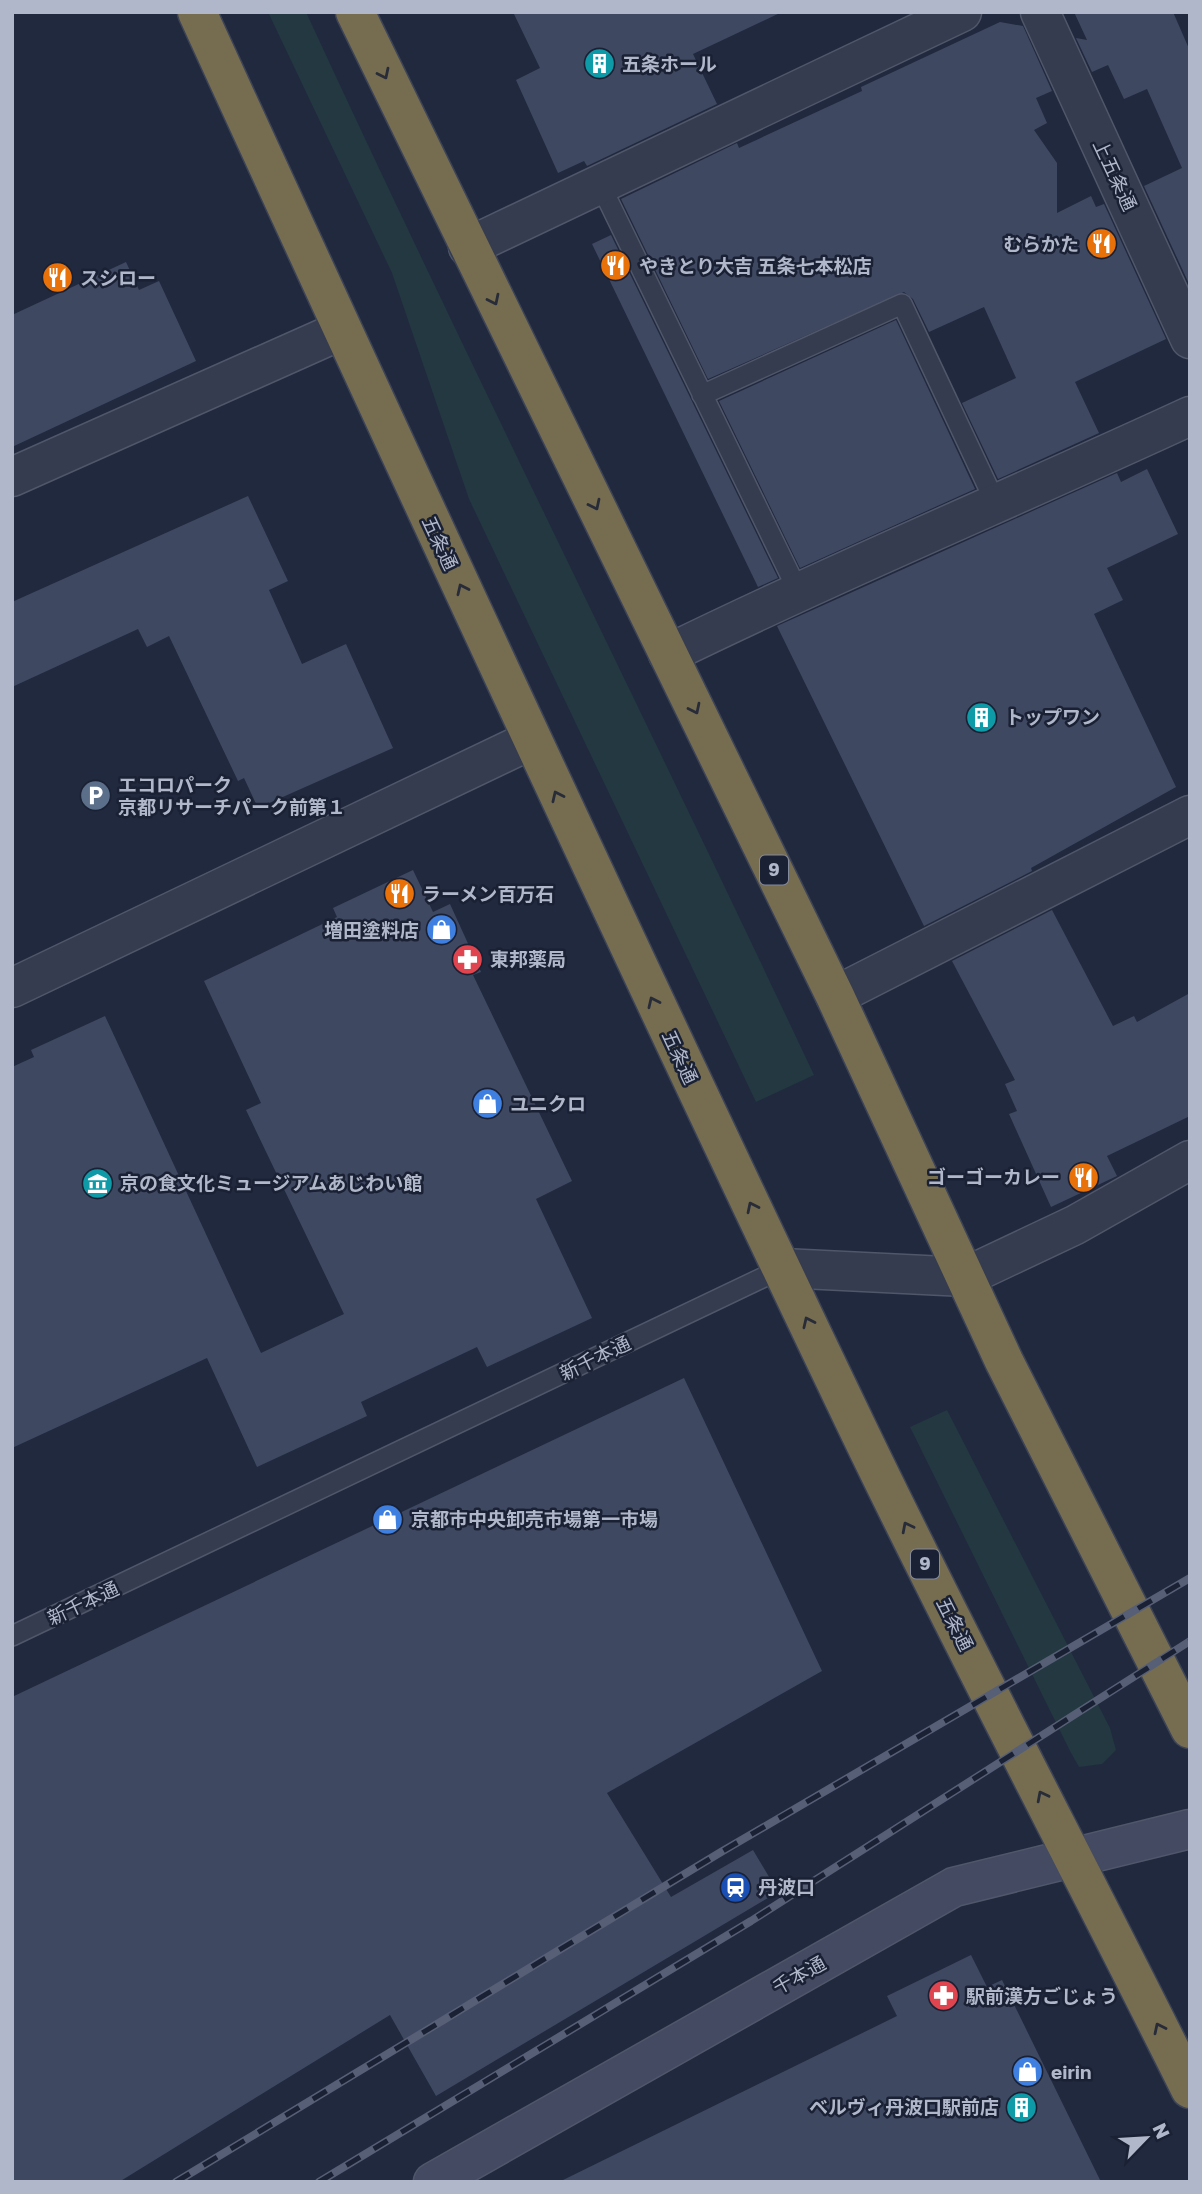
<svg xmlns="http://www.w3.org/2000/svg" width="1202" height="2194" font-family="'Golos Text','Noto Sans JP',sans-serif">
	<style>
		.green { fill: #233840 }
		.building { fill: #3f4861 }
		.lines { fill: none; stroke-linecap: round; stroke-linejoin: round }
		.lane-casing { stroke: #50576a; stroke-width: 22 }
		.street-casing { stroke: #50576a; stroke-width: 41 }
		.secondary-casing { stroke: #50576a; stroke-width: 41 }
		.highway-casing { stroke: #3d4457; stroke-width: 41 }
		.lane { stroke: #353c4f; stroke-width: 19 }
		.street { stroke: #353c4f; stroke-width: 38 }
		.secondary { stroke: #434a62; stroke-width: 38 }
		.highway { stroke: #766d51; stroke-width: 38 }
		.rail-casing { stroke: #575f76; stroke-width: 8 }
		.rail { stroke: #1a2134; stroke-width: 5; stroke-dasharray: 16; stroke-linecap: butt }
		.oneway { stroke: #282c38 }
		.labels { text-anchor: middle; stroke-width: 5; stroke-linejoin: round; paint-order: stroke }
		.shield { fill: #1a2134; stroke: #848a9d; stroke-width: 2 }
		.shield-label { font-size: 18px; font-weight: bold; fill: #b1b7ca }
		.poi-label { font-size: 19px; font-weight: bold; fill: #b1b7ca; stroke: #1a2134; text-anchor: start }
		.street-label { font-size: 19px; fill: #b1b7ca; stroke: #1a2134 }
	</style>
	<rect width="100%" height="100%" fill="#21293f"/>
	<!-- green -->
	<path class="green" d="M268 12H306C471 369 647 720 814 1075L756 1102 469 499 392 273Z
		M947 1410 1110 1728 1116 1750 1102 1764 1079 1767 1070 1751 910 1427Z"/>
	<!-- building -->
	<path class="building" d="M513 12H782L693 54 717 104 587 166 584 161 558 173 516 80 540 68Z
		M1074 12H1173L1190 51V286L1144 186 1182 168 1147 89 1124 99 1108 65 1092 72 1076 38 1087 40Z
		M1000 22 1023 26 1052 91 1036 98 1047 123 1034 130 1057 163V213L1091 196 1096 207 1104 204 1166 339 1075 382 1099 433 998 479 962 403 1016 378 984 307 929 332 913 299 904 292 708 379 621 199 737 143 739 148 862 91 861 87Z
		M611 235 778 578 758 587 592 244Z
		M126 262 139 290 159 281 196 361 12 447V315Z
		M896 320 975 489 800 568 719 401Z
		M1147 469 1178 534 1107 568 1123 600 1094 614 1176 787 1031 868 1032 871 924 926 777 626 1117 473 1121 482Z
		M248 496 288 581 269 590 302 664 346 644 393 748 258 808 244 778 238 781 169 636 147 647 138 629 12 687V602Z
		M413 870 433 912 450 904 481 972 473 975 572 1181 536 1199 592 1318 487 1367 477 1347 361 1402 367 1416 257 1467 207 1358 12 1448V1067L34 1057 31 1050 105 1016 261 1353 344 1314 246 1110 261 1103 204 981 337 917 333 908Z
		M1052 910 1113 1026 1134 1016 1137 1022 1190 993V1116L1107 1156 1117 1176 1051 1207 1009 1114 1017 1111 1005 1084 1015 1080 952 961Z
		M684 1378 822 1671 607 1793 671 1897 753 1850 778 1892 436 2096 390 2015 119 2182H12V1697Z
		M971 1955 987 1987 1002 1980 1101 2182H559L897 2016 887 1996Z"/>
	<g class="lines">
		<defs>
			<path id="lane" d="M600 184 798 591
				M702 395 902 304 997 506
				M12 1636 783 1268"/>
			<path id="street" d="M1040 12 1190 339
				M468 247 962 12
				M12 477 342 330
				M668 654C840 570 1017 496 1190 416
				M12 988 531 740
				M835 996 1190 815
				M783 1268 965 1277 1075 1225 1190 1160"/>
			<path id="secondary" d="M433 2182 954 1887 1190 1829"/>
			<path id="highway" d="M197 12C414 486 632 958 857 1427 964 1650 1080 1868 1190 2089
				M355 12 835 996 1004 1361 1190 1729"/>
		</defs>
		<!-- lane casing -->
		<use href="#lane" class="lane-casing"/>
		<!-- street casing -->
		<use href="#street" class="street-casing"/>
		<!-- secondary casing -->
		<use href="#secondary" class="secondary-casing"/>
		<!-- highway casing -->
		<use href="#highway" class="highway-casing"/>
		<!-- lane -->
		<use href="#lane" class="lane"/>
		<!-- street -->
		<use href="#street" class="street"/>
		<!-- secondary -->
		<use href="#secondary" class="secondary"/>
		<!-- highway -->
		<use href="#highway" class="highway"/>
		<defs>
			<path id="rail" d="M176 2182 721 1852 1190 1578
				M319 2182 751 1921 1190 1641"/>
		</defs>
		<!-- rail casing -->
		<use href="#rail" class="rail-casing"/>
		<!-- rail -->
		<use href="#rail" class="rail"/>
	</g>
	<!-- one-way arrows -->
	<defs><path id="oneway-chevron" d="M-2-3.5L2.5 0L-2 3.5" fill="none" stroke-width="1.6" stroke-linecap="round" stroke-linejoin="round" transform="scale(1.75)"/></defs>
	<g class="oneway">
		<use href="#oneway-chevron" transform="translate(384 74) rotate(64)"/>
		<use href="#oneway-chevron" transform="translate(494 300) rotate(64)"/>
		<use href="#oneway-chevron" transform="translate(595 505) rotate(64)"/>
		<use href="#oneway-chevron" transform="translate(462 589) rotate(-115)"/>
		<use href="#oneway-chevron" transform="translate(695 709) rotate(64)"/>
		<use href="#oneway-chevron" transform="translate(557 796) rotate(-115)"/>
		<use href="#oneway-chevron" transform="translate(653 1002) rotate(-115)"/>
		<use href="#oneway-chevron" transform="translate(752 1207) rotate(-116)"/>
		<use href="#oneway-chevron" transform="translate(808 1322) rotate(-115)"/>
		<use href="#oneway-chevron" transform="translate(907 1527) rotate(-117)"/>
		<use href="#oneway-chevron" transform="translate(1042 1796) rotate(-117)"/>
		<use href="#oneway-chevron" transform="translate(1159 2028) rotate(-116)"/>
	</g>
	<!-- icons -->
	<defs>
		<symbol id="building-disc" viewBox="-11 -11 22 22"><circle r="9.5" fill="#0f9aa8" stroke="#1a2134"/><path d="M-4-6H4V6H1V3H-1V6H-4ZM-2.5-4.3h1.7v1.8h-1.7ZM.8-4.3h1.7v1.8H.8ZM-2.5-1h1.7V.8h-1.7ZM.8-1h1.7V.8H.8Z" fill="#fff"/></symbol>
		<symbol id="restaurant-disc" viewBox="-11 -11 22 22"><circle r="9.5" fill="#e8710a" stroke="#1a2134"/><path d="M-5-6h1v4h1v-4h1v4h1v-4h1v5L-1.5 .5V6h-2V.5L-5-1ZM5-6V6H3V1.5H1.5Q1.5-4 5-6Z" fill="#fff"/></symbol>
		<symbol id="parking-disc" viewBox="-11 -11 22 22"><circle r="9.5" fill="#5c6f8a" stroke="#1a2134"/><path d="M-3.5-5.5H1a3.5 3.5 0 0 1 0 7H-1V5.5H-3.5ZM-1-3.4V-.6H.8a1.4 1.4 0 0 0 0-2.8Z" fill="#fff"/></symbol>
		<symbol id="shop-disc" viewBox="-11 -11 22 22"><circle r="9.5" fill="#3f7fe0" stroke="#1a2134"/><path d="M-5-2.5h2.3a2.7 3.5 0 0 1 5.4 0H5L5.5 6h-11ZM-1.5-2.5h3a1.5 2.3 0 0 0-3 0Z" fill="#fff"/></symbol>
		<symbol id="pharmacy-disc" viewBox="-11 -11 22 22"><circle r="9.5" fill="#e0444e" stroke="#1a2134"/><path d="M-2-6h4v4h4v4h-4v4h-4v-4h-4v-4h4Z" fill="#fff"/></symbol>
		<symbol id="museum-disc" viewBox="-11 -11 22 22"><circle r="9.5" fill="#0f9aa8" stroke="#1a2134"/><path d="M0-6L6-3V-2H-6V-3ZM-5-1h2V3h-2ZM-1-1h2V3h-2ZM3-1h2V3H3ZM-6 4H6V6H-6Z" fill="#fff"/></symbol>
		<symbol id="station-disc" viewBox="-11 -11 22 22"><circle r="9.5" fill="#1a4fb4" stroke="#1a2134"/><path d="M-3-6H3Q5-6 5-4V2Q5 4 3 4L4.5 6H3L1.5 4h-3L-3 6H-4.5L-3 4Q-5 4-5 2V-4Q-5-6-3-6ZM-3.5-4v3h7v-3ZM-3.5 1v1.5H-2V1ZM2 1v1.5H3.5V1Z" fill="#fff"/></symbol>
	</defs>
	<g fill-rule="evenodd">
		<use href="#building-disc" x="582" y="46" width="35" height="35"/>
		<use href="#restaurant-disc" x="1084" y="226" width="35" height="35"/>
		<use href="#restaurant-disc" x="598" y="248" width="35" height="35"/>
		<use href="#restaurant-disc" x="40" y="260" width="35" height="35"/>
		<use href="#building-disc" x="964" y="700" width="35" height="35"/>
		<use href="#parking-disc" x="78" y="778" width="35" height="35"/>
		<use href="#restaurant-disc" x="382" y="876" width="35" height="35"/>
		<use href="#shop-disc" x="424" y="912" width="35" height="35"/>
		<use href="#pharmacy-disc" x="450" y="942" width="35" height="35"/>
		<use href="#shop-disc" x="470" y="1086" width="35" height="35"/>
		<use href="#restaurant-disc" x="1066" y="1160" width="35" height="35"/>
		<use href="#museum-disc" x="80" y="1166" width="35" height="35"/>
		<use href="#shop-disc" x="370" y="1502" width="35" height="35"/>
		<use href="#station-disc" x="718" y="1870" width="35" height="35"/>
		<use href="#pharmacy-disc" x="926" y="1978" width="35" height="35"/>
		<use href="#shop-disc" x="1010" y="2054" width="35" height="35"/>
		<use href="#building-disc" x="1004" y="2090" width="35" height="35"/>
	</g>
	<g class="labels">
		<!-- shield labels -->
		<g class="shield">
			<rect x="760" y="855.5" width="28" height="29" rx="5"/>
			<rect x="911" y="1549.5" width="28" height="29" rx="5"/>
		</g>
		<g class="shield-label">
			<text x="774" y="876">9</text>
			<text x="925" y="1570">9</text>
		</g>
		<!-- poi labels -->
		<g class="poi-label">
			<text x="622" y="71">五条ホール</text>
			<text x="1079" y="251" text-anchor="end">むらかた</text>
			<text x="639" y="273">やきとり大吉 五条七本松店</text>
			<text x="80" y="285">スシロー</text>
			<text x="1005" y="724">トップワン</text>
			<text x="118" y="792">エコロパーク<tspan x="118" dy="22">京都リサーチパーク前第１</tspan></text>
			<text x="422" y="901">ラーメン百万石</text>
			<text x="419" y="937" text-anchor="end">増田塗料店</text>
			<text x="490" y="966">東邦薬局</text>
			<text x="510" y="1111">ユニクロ</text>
			<text x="1060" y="1184" text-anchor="end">ゴーゴーカレー</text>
			<text x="120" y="1190">京の食文化ミュージアムあじわい館</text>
			<text x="411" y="1526">京都市中央卸売市場第一市場</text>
			<text x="758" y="1894">丹波口</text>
			<text x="966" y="2003">駅前漢方ごじょう</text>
			<text x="1051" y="2079">eirin</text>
			<text x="999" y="2114" text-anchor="end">ベルヴィ丹波口駅前店</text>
		</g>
		<!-- street labels -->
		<g class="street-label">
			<text transform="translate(1115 175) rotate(65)" y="7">上五条通</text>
			<text transform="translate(440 543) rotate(65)" y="7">五条通</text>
			<text transform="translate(680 1057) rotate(65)" y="7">五条通</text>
			<text transform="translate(595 1358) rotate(-26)" y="7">新千本通</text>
			<text transform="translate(83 1603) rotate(-25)" y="7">新千本通</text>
			<text transform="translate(955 1624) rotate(63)" y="7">五条通</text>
			<text transform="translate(799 1975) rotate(-29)" y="7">千本通</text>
		</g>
	</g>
	<!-- border -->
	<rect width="1202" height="2194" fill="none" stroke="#b1b7ca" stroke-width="28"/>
	<!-- north arrow -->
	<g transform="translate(1146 2138) rotate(65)" stroke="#1a2134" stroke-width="5" paint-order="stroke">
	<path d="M0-5L12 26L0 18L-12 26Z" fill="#b1b7ca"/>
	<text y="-10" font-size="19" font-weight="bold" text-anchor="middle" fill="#b1b7ca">N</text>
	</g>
</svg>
